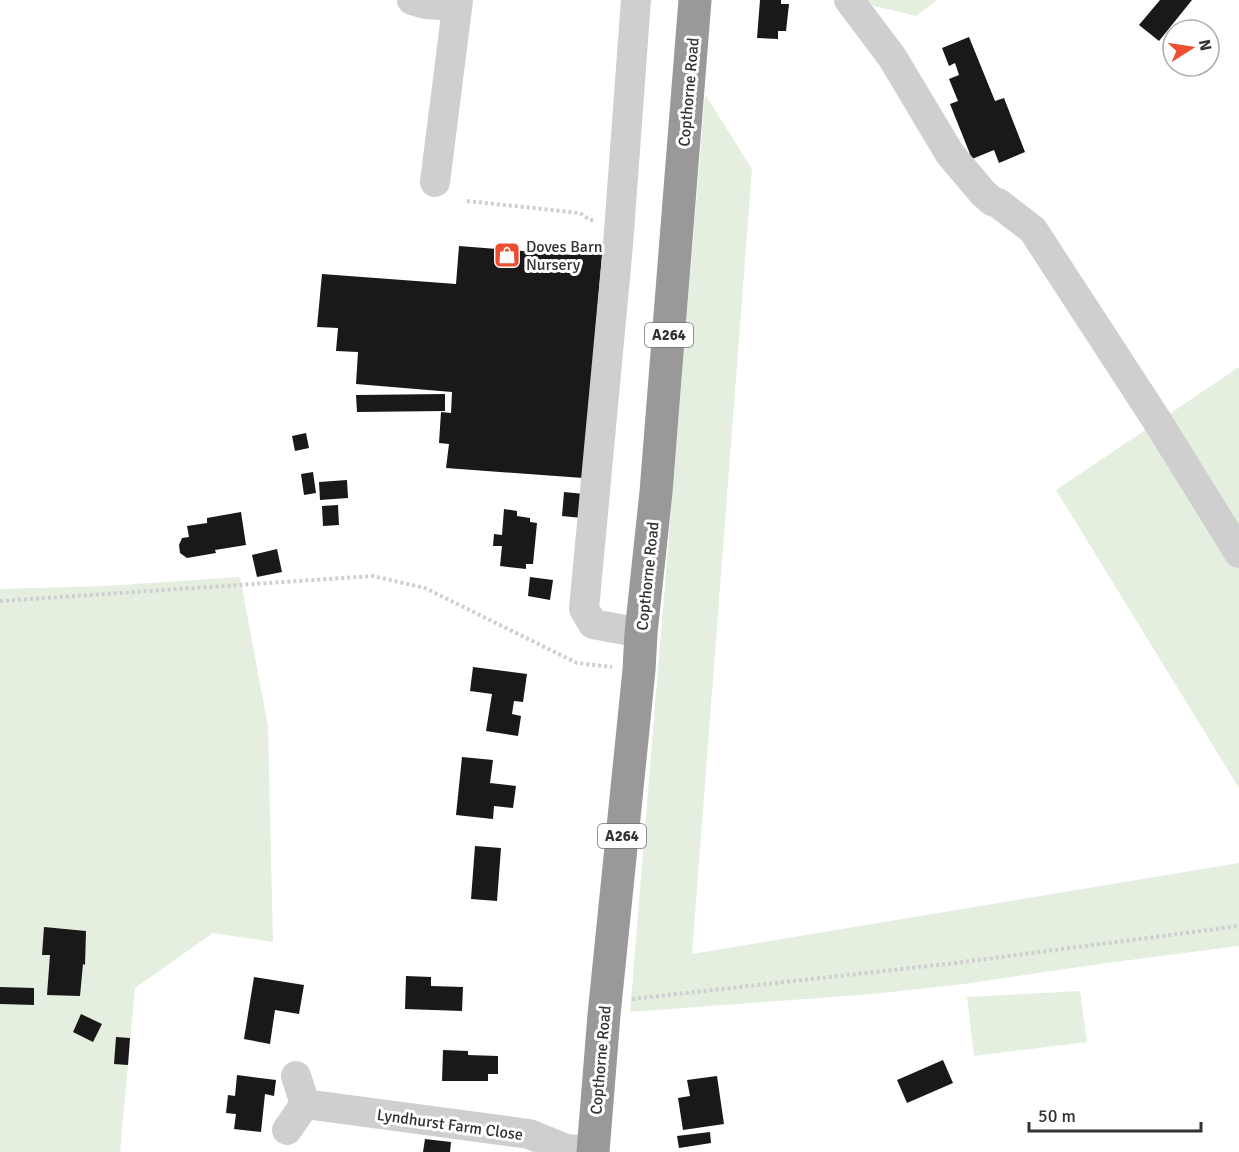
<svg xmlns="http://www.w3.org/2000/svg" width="1239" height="1152" font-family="Signika,sans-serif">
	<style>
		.green { fill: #e5efe0 }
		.building { fill: #191919 }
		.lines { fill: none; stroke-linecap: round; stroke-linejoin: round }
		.path { stroke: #cfcfcf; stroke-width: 4; stroke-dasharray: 3 3; stroke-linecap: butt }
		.minor { stroke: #cfcfcf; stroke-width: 30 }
		.highway { stroke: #999; stroke-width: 33 }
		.labels { text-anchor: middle; stroke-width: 6; stroke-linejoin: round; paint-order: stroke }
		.shield { fill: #fff; stroke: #707070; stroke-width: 1.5 }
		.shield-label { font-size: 15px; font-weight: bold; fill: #323232 }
		.street-label { font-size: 16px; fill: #323232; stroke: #fff }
		.poi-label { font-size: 16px; fill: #323232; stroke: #fff; text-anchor: start }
	</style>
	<rect width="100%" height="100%" fill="#fff"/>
	<!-- green -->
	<path class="green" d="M850 0H937L916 16Z
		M705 94 752 169 692 954 1239 863V946L1107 963 964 984 873 994 630 1012Z
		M1239 367V788L1056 490Z
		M240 577 268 726 273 942 213 933 135 988 120 1152H0V589L105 586Z
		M1080 991 1087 1042 974 1056 967 997Z"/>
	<!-- building -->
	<path class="building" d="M760 0H781V4H789L786 31H778V39L757 38Z
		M1160 0H1192L1159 41 1139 25Z
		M969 37 995 101 1004 98 1025 152 999 163 994 150 972 159 950 104 958 101 949 79 959 75 955 63 949 66 942 48Z
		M574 242 603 244 583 478 446 468 449 444 439 443 441 412 451 413 452 392 356 384 358 352 336 351 338 328 317 327 322 274 456 284 459 246 573 255Z
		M445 394V411L357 412 356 395Z
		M306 433 309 448 295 451 292 436Z
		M313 472 316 493 304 495 301 474Z
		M347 480 348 498 320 500 319 482Z
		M564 492 584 494 582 518 562 516Z
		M338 505 339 525 323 526 322 506Z
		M504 509 517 511V516L530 518V522L537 523 533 564H526V569L500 566 502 546H493L494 534 502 535Z
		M241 512 246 545 215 550 216 553 187 558 180 553 179 545 182 538 189 537 187 526 207 523V518Z
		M277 549 282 572 257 577 252 555Z
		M530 577 553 580 550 600 528 596Z
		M473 667 527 674 523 702 514 701 512 714 521 716 518 736 486 731 492 694 470 691Z
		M462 757 493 760 490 783 516 786 513 808 494 806 493 819 456 815Z
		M475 846 501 848 497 901 471 899Z
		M44 927 86 931 85 965 83 964 80 996 47 995 50 955H42Z
		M406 976 431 977V986L463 987 462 1011 405 1009Z
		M254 977 304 985 299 1014 275 1010 270 1044 244 1039Z
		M0 987 34 988V1005L0 1004Z
		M81 1014 102 1024 93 1042 73 1032Z
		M116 1037 130 1038 128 1065 114 1064Z
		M443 1050 468 1051V1055L498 1056V1074H488V1081H442Z
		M943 1060 953 1083 907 1103 897 1080Z
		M237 1075 276 1080 274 1096 265 1094 261 1132 234 1129 236 1114 226 1113 228 1095 235 1096Z
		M717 1076 724 1124 683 1130 678 1098 690 1096 687 1080Z
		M710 1132 711 1143 679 1148 677 1136Z
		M425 1139 451 1142 450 1152H423Z"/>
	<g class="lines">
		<!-- path -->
		<path class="path" d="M467 201 580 213 590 220H594L593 222
			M0 601 373 576 425 588 577 663 612 667
			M632 999 955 963 1239 926"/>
		<!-- minor -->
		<path class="minor" d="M412 0 426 4 457 6
			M636 0 618 245 584 609 593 624 641 633
			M849 0 892 57 950 154 983 193 992 201 998 203 1033 230 1156 419 1239 553
			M435 182 458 0
			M305 1104 529 1134 566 1149 593 1151
			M287 1130 305 1104 296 1076"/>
		<!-- highway -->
		<path class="highway" d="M593 1152 604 1015 639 670 641 633 656 492 695 0"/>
	</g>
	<!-- icons -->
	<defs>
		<symbol id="shop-square" viewBox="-11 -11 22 22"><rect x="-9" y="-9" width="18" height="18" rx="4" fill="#ec4e31" stroke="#fff"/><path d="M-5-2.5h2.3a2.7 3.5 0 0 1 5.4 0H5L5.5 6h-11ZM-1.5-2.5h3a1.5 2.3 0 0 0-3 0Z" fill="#fff"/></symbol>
	</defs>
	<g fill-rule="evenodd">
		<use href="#shop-square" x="492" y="240" width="30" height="30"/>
	</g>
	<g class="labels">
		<!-- shield labels -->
		<g class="shield">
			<rect x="645" y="323" width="48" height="24" rx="4.5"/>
			<rect x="598" y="824" width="48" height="24" rx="4.5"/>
		</g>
		<g class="shield-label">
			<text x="669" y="340">A264</text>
			<text x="622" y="841">A264</text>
		</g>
		<!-- street labels -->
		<g class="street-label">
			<text transform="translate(688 92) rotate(-85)" y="6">Copthorne Road</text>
			<text transform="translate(647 576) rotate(-84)" y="6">Copthorne Road</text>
			<text transform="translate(600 1060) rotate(-85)" y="6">Copthorne Road</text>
			<text transform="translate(450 1124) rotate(8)" y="6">Lyndhurst Farm Close</text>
		</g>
		<!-- poi labels -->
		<g class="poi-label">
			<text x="526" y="252">Doves Barn<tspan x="526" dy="18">Nursery</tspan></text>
		</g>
	</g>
	<!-- north arrow -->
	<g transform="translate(1191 48) rotate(78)"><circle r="28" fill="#ffffff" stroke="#adadad" stroke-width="1.5"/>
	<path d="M0-4.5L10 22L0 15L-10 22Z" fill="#ec4e31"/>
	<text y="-9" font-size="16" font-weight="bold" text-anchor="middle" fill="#323232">N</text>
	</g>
	<!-- scale -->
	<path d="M1029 1122v9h172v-9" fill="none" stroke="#323232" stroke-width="3"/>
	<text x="1038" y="1122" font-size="18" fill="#323232" stroke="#ffffff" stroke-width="4.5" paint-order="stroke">50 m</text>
</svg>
